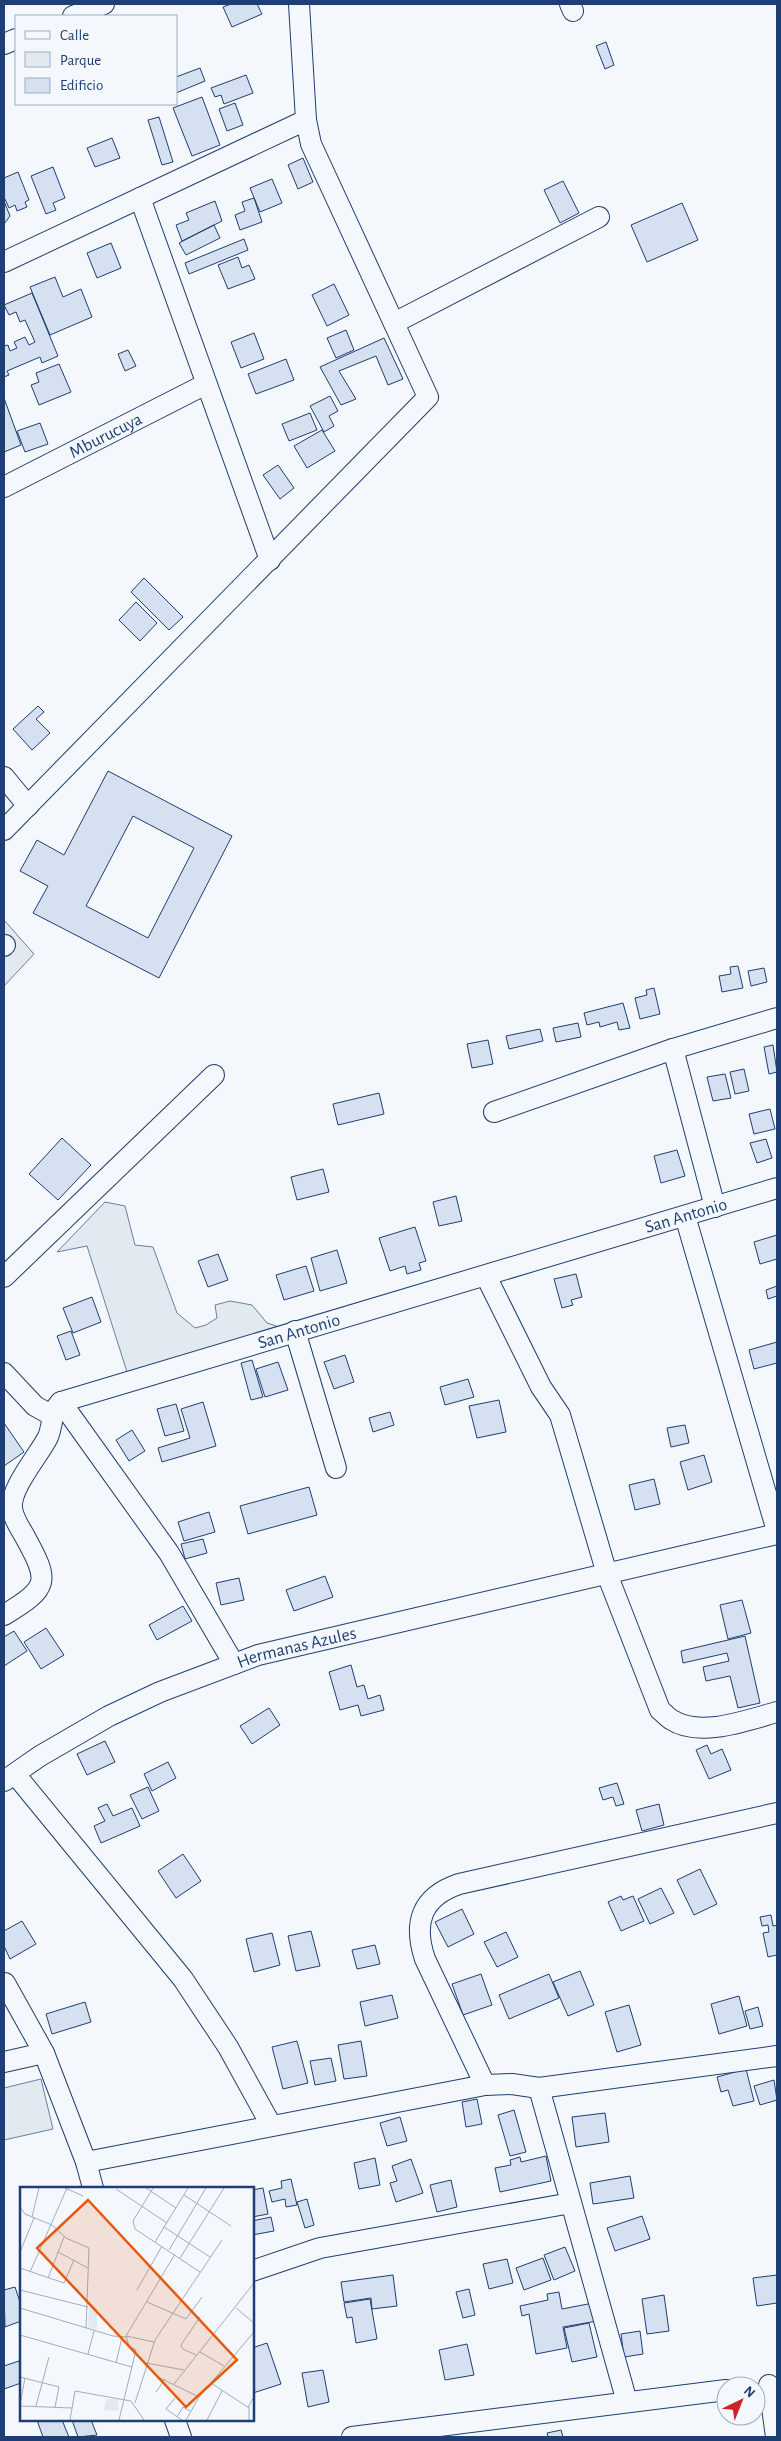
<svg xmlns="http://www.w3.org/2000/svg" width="781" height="2441" font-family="'Alegreya Sans',sans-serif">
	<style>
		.green { fill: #e3e9f0; stroke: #687fa3 }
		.building { fill: #d5e0f0; stroke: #1d3f73; fill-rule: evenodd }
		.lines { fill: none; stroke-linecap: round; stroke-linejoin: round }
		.minor-casing { stroke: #1d3f73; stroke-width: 22 }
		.minor { stroke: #f4f7fb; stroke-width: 20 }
		.labels { text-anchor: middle; stroke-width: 4; stroke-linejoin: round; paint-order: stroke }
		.street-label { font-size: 18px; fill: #1d3f73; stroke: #f4f7fb }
		.inset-road { fill: none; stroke: #9eadc5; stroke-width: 1 }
		.view { fill: #e8590c; fill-opacity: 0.15; stroke: #e8590c; stroke-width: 2.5 }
		.inset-edge { fill: none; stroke: #1d3f73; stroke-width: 2.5 }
	</style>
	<rect width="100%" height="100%" fill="#f4f7fb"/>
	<!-- green -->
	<path class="green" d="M4 920 34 954 4 986Z
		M105 1202 125 1206 135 1245 153 1247 177 1313 195 1328 206 1325 217 1318 215 1305 230 1301 252 1305 267 1323 282 1328 127 1372 87 1246 57 1252Z
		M41 2079 53 2129 4 2140V2088Z"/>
	<!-- building -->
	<path class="building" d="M231 4H257L262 14 232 27 223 7Z
		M606 42 614 65 605 69 596 46Z
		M200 68 205 81 176 93V77Z
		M246 75 253 93 224 104 221 95 215 97 211 88Z
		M202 97 220 145 192 156 173 108Z
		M235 103 243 125 227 131 219 109Z
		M159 117 173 162 162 165 148 120Z
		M112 138 120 158 95 167 87 148Z
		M303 158 313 182 298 189 288 165Z
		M53 167 65 198 53 203 56 210 46 214 31 176Z
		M18 172 29 200 25 202 27 207 17 211 15 205 9 208 4 197V178Z
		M272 179 282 203 260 212 250 188Z
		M563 181 579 213 560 223 544 190Z
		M254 198 262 222 240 230 235 215 245 211 242 202Z
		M4 201 10 216 4 224Z
		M215 201 222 221 182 241 176 225 189 220 186 213Z
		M682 203 698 240 647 262 631 225Z
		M214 225 220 238 186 255 179 243Z
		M244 239 248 250 189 274 185 263Z
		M111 243 121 268 97 278 87 253Z
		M238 257 242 268 249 265 255 279 228 289 218 265Z
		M55 277 63 297 81 289 92 317 50 335 30 287Z
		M334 284 349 315 327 326 312 295Z
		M32 293 58 356 42 363 40 357 7 371 9 375 4 377V346L8 345 10 351 17 348 14 342 25 337 29 345 35 342 25 320 20 322 16 312 9 315 4 305Z
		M346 330 354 350 336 358 327 338Z
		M254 333 264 359 241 368 231 342Z
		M384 338 403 379 388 385 376 356 339 371 356 399 341 405 320 367Z
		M128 350 136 366 125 371 118 354Z
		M286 359 294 380 256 394 248 374Z
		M59 364 71 392 39 405 31 385 39 382 36 373Z
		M330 396 338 411 329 416 334 426 324 432 310 406Z
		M4 398 21 445 4 452Z
		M310 413 317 430 289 441 282 424Z
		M40 423 48 444 25 452 17 431Z
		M322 430 335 451 307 468 294 446Z
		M278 465 294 488 280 499 263 475Z
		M144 578 183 617 169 630 131 592Z
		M136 602 157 623 140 641 119 620Z
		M38 706 44 712 36 719 50 733 32 750 13 729Z
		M108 771 232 836 159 978 33 913 48 886 20 871 37 840 64 855ZM133 816 194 848 148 938 86 906Z
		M738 966 743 988 722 992 719 976 731 974 730 967Z
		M764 968 767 982 751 986 748 971Z
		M654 988 660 1014 640 1019 635 998 647 995 646 990Z
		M623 1003 630 1028 619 1030 617 1022 600 1027 599 1022 587 1025 584 1013Z
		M578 1023 581 1037 556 1042 553 1028Z
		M540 1029 543 1041 509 1049 506 1036Z
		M488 1040 493 1064 472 1068 467 1044Z
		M773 1045 777 1072 769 1074 764 1047Z
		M744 1069 749 1091 735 1094 730 1072Z
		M725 1074 731 1098 713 1101 707 1077Z
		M379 1093 384 1114 338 1125 333 1104Z
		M770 1109 775 1129 754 1134 749 1114Z
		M62 1138 91 1165 58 1200 29 1174Z
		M766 1139 772 1158 757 1163 750 1143Z
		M677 1150 685 1176 661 1183 654 1156Z
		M323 1169 329 1192 297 1200 291 1177Z
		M456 1196 462 1221 439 1226 433 1202Z
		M415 1227 426 1261 419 1263 421 1270 407 1274 405 1266 390 1271 379 1238Z
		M777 1235V1259L760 1264 754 1242Z
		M337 1250 347 1283 320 1291 311 1258Z
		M218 1254 228 1280 208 1287 198 1261Z
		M306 1266 314 1291 284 1300 276 1275Z
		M576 1274 582 1297 571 1300 573 1305 562 1308 554 1279Z
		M777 1286V1296L768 1299 766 1290Z
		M92 1297 101 1322 73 1333 63 1308Z
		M71 1331 80 1355 66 1360 57 1336Z
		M777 1342V1363L754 1369 749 1350Z
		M345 1355 354 1382 334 1389 324 1362Z
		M252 1360 263 1397 251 1400 241 1363Z
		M278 1362 288 1390 265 1397 256 1369Z
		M468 1379 474 1397 445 1405 440 1387Z
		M499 1400 506 1432 477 1438 469 1406Z
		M203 1402 216 1446 162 1462 158 1448 190 1438 181 1409Z
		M176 1404 184 1431 165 1436 157 1409Z
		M390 1412 394 1425 373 1432 369 1418Z
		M4 1423 24 1452 4 1466Z
		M685 1425 689 1443 671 1447 667 1428Z
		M132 1430 145 1451 129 1461 116 1440Z
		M704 1455 712 1482 688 1490 680 1462Z
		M654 1479 660 1504 635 1510 629 1485Z
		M309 1487 317 1515 248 1534 240 1506Z
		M209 1512 215 1532 184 1541 178 1522Z
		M203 1539 207 1553 185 1559 181 1544Z
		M325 1576 333 1597 294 1611 286 1590Z
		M239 1578 244 1600 221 1605 216 1583Z
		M742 1600 751 1633 728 1639 720 1605Z
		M183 1606 192 1621 157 1640 149 1625Z
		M46 1628 64 1655 41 1669 24 1642Z
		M14 1631 27 1651 4 1666V1637Z
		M745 1636 760 1703 738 1708 730 1676 706 1681 703 1667 729 1661 727 1653 683 1663 681 1651Z
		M351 1665 357 1687 364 1685 368 1699 380 1695 384 1710 361 1716 358 1705 340 1710 329 1672Z
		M269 1708 280 1725 252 1744 240 1726Z
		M105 1741 115 1762 87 1775 77 1754Z
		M707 1745 711 1754 722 1749 731 1770 709 1779 696 1750Z
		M168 1762 176 1778 152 1791 144 1774Z
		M617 1783 624 1804 616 1806 613 1797 603 1800 599 1788Z
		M148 1787 159 1811 142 1819 130 1795Z
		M107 1804 113 1816 132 1808 140 1826 101 1843 94 1826 105 1821 98 1808Z
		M659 1804 664 1825 642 1831 636 1810Z
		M183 1854 201 1881 176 1898 158 1871Z
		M700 1869 717 1904 694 1915 677 1880Z
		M661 1888 674 1913 650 1924 638 1899Z
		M621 1896 623 1900 633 1896 644 1921 621 1931 608 1902Z
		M462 1909 474 1934 448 1947 435 1922Z
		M771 1915 773 1926 777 1925V1955L768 1957 763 1933 769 1932 768 1925 762 1926 760 1917Z
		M22 1921 36 1944 10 1959 4 1946V1931Z
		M311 1931 320 1966 296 1971 288 1936Z
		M506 1932 518 1957 497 1967 484 1942Z
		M272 1933 280 1965 254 1972 246 1939Z
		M375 1945 380 1964 357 1969 352 1950Z
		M580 1971 594 2005 568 2016 553 1982Z
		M481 1974 492 2005 463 2015 452 1984Z
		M549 1974 559 1998 509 2019 499 1995Z
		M392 1995 398 2018 365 2026 360 2002Z
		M739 1996 747 2026 719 2034 711 2004Z
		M85 2002 91 2022 52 2034 46 2014Z
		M629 2005 641 2045 617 2052 605 2012Z
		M758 2007 763 2026 750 2029 745 2011Z
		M297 2041 308 2083 283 2089 272 2047Z
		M361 2041 367 2076 344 2079 338 2045Z
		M331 2058 336 2081 315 2085 310 2061Z
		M746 2069 754 2101 733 2106 728 2090 721 2092 717 2077Z
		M774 2080 777 2100 760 2105 754 2086Z
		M477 2099 482 2124 466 2127 462 2102Z
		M514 2110 526 2152 510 2156 498 2115Z
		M605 2113 609 2142 576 2147 572 2117Z
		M400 2117 407 2141 387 2146 380 2123Z
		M546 2156 551 2181 500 2192 495 2168 511 2165 510 2160 520 2157 521 2162Z
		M375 2158 380 2185 359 2189 354 2163Z
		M411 2159 423 2193 396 2202 390 2183 397 2181 392 2166Z
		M630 2176 634 2198 593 2204 590 2183Z
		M291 2179 297 2205 286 2207 285 2199 272 2202 269 2191 282 2188 281 2181Z
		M451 2180 457 2207 437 2212 430 2185Z
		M263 2188 268 2214 252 2217V2190Z
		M307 2199 314 2225 305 2228 297 2202Z
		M642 2216 650 2239 615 2251 607 2228Z
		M271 2217 274 2231 252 2235V2221Z
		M565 2247 575 2271 554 2280 544 2255Z
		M543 2258 551 2280 524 2290 516 2268Z
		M507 2259 513 2283 489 2289 483 2264Z
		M393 2275 397 2306 372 2309 371 2298 344 2302 341 2282Z
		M777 2275V2303L757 2306 753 2278Z
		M15 2287 21 2305V2321L5 2327 4 2290Z
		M469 2289 475 2315 463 2318 456 2292Z
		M559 2292 562 2309 593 2303 597 2321 563 2327 567 2348 536 2354 529 2314 522 2316 520 2306 548 2300 547 2294Z
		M664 2295 669 2331 647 2334 642 2299Z
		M370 2299 377 2339 356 2343 352 2317 347 2318 344 2303Z
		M589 2323 597 2357 572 2362 564 2328Z
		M640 2331 643 2354 624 2357 621 2334Z
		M267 2343 281 2384 253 2393 252 2348Z
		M467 2344 474 2375 445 2380 439 2350Z
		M19 2361 21 2368V2383L4 2389V2366Z
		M323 2370 329 2402 308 2407 302 2373Z
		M37 2420H62L69 2437H43Z
		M72 2420H91L97 2435 78 2437Z
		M561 2430 563 2437H548L547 2433Z"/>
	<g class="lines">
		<defs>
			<g id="minor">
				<path d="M570 4 573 11"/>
				<path d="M73 16 104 4"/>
				<path d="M4 44 16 39"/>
				<path d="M140 198 270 560"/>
				<path d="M4 262 306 120"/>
				<path d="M394 323 599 217"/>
				<path id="s1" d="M4 487 206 384"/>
				<path d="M4 777 28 806"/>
				<path d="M4 830 428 397 311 144 306 120 299 4"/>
				<path d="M4 946 5 945"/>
				<path d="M673 1049 715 1207"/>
				<path d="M494 1112 673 1049 777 1018"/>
				<path d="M685 1216 777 1531"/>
				<path d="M486 1276 541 1387 560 1415 607 1574 660 1710C664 1713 668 1718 672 1720 700 1738 748 1720 777 1712"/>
				<path d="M4 1277 214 1075"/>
				<path d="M295 1331 336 1468"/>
				<path d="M4 1373 35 1406 53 1416"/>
				<path d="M61 1402 169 1553 234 1664"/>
				<path id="s2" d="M4 1615C50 1587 50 1582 24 1535 19 1526 13 1518 12 1508 10 1488 39 1455 48 1437 53 1425 51 1411 61 1402L777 1188"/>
				<path d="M15 1774 183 1979 228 2047 271 2125"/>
				<path id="s3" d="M4 1781 40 1756 109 1716 160 1692 258 1655 777 1534"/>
				<path d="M5 1983 44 2053 86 2162 93 2188"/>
				<path d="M4 2062 44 2053"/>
				<path d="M485 2085 425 1959C413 1923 421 1897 459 1884L777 1813"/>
				<path d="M539 2088 627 2402"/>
				<path d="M86 2162 485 2085 512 2084 539 2088 777 2056"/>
				<path d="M252 2271 320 2248 571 2203"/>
				<path d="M769 2385 776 2437"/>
				<path d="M175 2420 181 2437"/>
				<path d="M352 2437 726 2390"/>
			</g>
		</defs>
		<!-- minor casing -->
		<use href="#minor" class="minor-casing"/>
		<!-- minor -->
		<use href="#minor" class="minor"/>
	</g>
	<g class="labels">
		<!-- street labels -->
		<g class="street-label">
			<text dy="6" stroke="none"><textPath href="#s1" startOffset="114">Mburucuya</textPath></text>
			<text dy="6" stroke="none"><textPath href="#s2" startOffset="902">San Antonio</textPath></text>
			<text dy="6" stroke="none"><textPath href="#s2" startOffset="498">San Antonio</textPath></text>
			<text dy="6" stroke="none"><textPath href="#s3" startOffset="324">Hermanas Azules</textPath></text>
		</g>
	</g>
	<!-- overview -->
	<g transform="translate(20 2187)">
		<rect width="234" height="234" fill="#f4f7fb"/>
		<path d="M69 120 77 121V143L68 140ZM86 212H98L99 224 84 223Z" fill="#e3e9f0"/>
		<path class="inset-road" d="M45 1 63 9M126 1 156 21M133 1 113 34 115 42 180 85M96 2 147 36M164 8 211 39M0 20 5 27 32 38 46 51 69 61 66 141M12 30 19 1M144 40 190 70M135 55 168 1M149 63 186 1M0 65 14 31M38 65 68 81M160 71 204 1M0 81 44 96 54 73M10 85 47 1M28 91 44 50M0 103 68 120M117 103 142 59M127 115 166 132 182 110M0 121 93 149 107 150M216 121 234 136M0 148 112 180M106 149 134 155M180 165 204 179M68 167 74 144M176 168 163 162 161 158 180 130M96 176 102 150M126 176 164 183M0 190 39 200 35 220M138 190 179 210M191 196 229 221M154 197 234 96M136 205 145 192M155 211 146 222 162 233M115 216 135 153 202 53M0 218 5 191M0 219 52 221M16 219 29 170M157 230 163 220 170 224M50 233 55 204 111 214 124 233M99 233 116 163 109 159 106 149 155 67M166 233 179 210 234 145M187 233 202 204M229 233V218L234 210"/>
		<path class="view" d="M68 13 217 173 166 220 17 61Z"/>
		<rect width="234" height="234" class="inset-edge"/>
	</g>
	<!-- border -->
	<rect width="781" height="2441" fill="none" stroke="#1d3f73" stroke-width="10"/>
	<!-- legend -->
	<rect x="15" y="15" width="162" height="90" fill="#f4f7fb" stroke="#9eadc5"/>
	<rect x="25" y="31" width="25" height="8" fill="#f4f7fb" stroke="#9eadc5"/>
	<text x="60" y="40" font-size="15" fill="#1d3f73">Calle</text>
	<rect x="25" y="52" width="25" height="15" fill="#e3e9f0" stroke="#9eadc5"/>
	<text x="60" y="65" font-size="15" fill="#1d3f73">Parque</text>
	<rect x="25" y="78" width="25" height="15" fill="#d5e0f0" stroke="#9eadc5"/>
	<text x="60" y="90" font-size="15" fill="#1d3f73">Edificio</text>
	<!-- north arrow -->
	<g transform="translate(741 2401) rotate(43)"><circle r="24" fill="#f4f7fb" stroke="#9eadc5"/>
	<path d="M0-4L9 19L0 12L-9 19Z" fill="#c62828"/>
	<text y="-8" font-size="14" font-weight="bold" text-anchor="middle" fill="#1d3f73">N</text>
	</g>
</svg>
